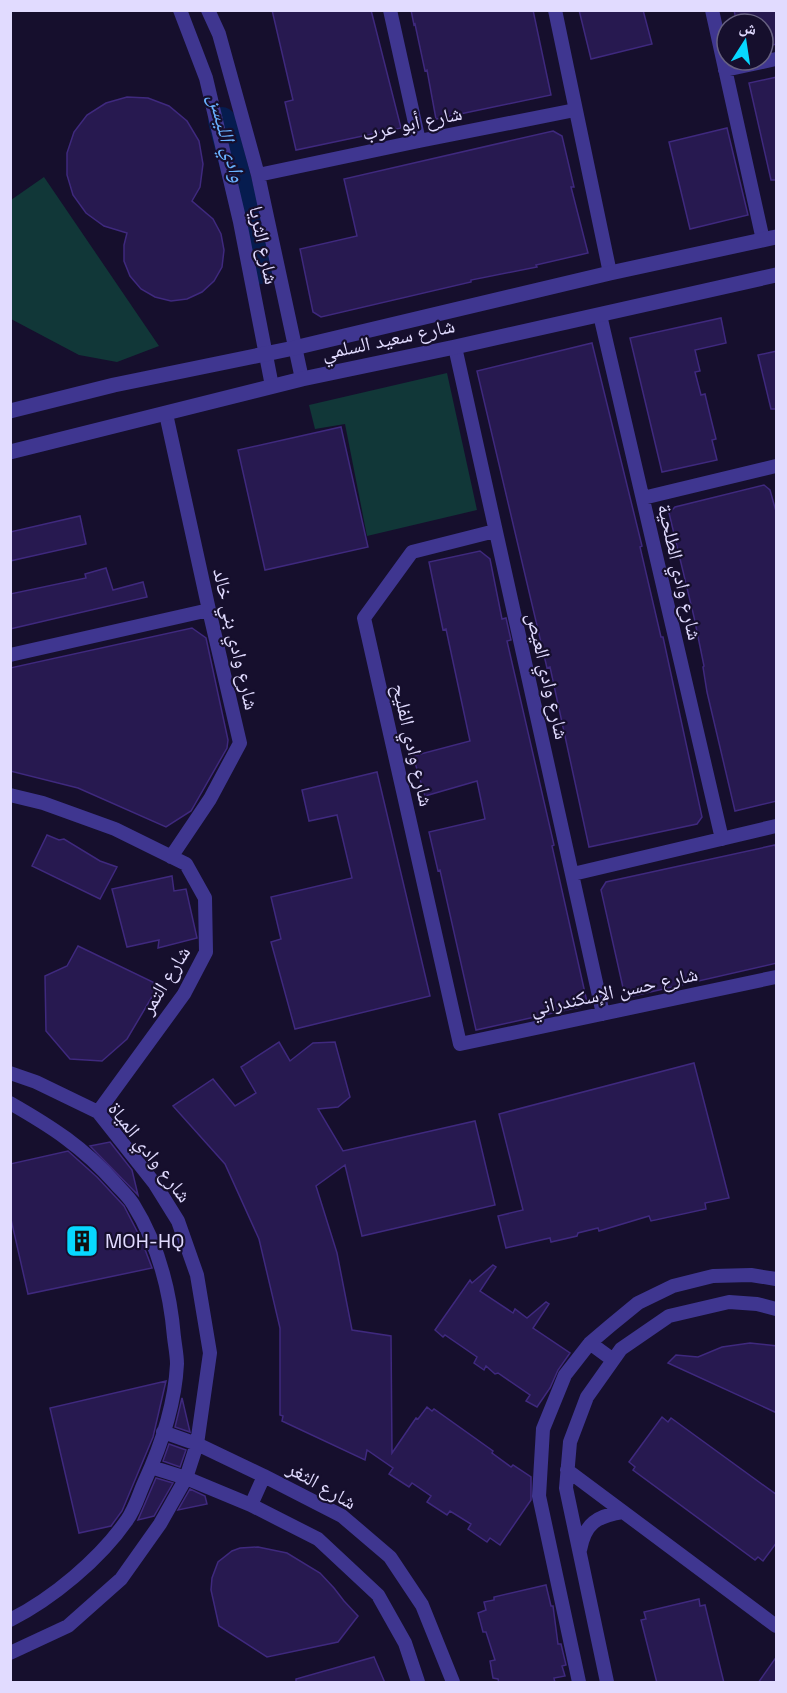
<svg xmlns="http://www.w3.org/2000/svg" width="787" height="1693" font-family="'Space Grotesk','Noto Naskh Arabic',sans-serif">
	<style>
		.green { fill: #113738 }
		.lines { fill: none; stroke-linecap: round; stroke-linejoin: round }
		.river { stroke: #061c4f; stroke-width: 28 }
		.building { fill: #271950; stroke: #3f297e; stroke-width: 1.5 }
		.minor { stroke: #3f3690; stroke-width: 14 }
		.tertiary { stroke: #3f3690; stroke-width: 15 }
		.labels { text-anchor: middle; stroke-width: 4.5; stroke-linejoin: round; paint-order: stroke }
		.street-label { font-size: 20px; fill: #e1dbff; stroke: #160f2d }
		.poi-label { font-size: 20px; fill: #e1dbff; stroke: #160f2d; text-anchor: start }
		.water-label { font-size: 21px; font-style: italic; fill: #69b1ff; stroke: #160f2d }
	</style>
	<rect width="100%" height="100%" fill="#160f2d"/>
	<!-- green -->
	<path class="green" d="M44 177 159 346 117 362 79 355 11 319V200Z
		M447 373 477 510 367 536 345 424 315 429 309 405Z"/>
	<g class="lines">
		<!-- river -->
		<path class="river" d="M222 121 261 270"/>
	</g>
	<!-- building -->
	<path class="building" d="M272 10H371L401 128 296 150 285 102 293 100Z
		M411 10H533L551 95 436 119 427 70 425 71 415 24 414 25Z
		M579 10H643L652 44 591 59Z
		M734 10H777V44L763 47V24H737Z
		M777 77V180H771L749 83Z
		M127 97 148 98 169 106 187 121 199 141 203 164 200 187 192 201 213 219 221 234 224 250 222 267 214 281 202 292 187 299 171 301 155 297 141 289 130 276 124 261V245L127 233 104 226 86 213 73 195 67 175V153L74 132 87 115 106 103Z
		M727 128 748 215 690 229 669 142Z
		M553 131 562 136 574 187H571L588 253 536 265 537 267 471 280V282L321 317 313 312 300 249 357 236 344 179Z
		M721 318 726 343 695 350 700 371 695 372 701 395 705 394 711 419 716 439 712 440 717 460 662 472 630 338Z
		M592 343 642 546 640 547 661 637H663L702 817 697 824 589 847 550 667 547 668 477 371Z
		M777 351V409H771L758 355Z
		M341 427 368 547 265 570 238 450Z
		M764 485 770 490 777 515V801L735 811 707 692 703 667 704 666 694 617 669 513 675 507Z
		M80 516 86 544 10 561V532Z
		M480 551 490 559 502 619 506 618 511 640 507 641 554 845 552 846 587 1002 580 1007 476 1030 440 870 438 871 429 832 485 819 477 781 425 796 413 756 470 741 446 629 443 630 429 562Z
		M106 568 113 590 143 582 147 597 10 629V594L86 578 85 574Z
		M192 628 206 638 228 740 227 748 191 811 166 827 78 788 10 771V668Z
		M377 772 430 996 295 1029 271 942 281 939 271 897 352 878 337 815 309 821 302 790Z
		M47 835 59 840 64 839 100 861 117 867 100 899 32 866Z
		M775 845 777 852V963L633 996 624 992 601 890 606 882Z
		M172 876 174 891 186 889 197 938 158 948 159 940 127 947 112 889Z
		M78 946 159 985 127 1039 102 1061 70 1059 46 1031 45 976 67 966Z
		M279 1042 290 1061 313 1043 335 1042 350 1097 338 1107 318 1109 343 1151 475 1121 495 1205 362 1236 345 1165 316 1186 337 1253 352 1330 391 1336 392 1453 416 1418 418 1419 427 1407 432 1411 434 1409 493 1451 492 1453 511 1467 513 1465 531 1477V1500L500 1545 490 1538 487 1542 468 1529 471 1524 450 1511 447 1515 427 1502 431 1496 412 1483 409 1487 389 1474 393 1468 367 1450 365 1460 282 1421 283 1416 280 1415V1328L259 1239 225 1164 173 1106 213 1079 235 1106 256 1093 241 1067Z
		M694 1063 729 1198 705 1203 706 1209 651 1221 649 1216 599 1231 598 1228 578 1233 577 1236 551 1242 550 1238 506 1248 498 1216 523 1210 499 1114Z
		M110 1142 132 1170 138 1195 90 1146Z
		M68 1151 97 1177 124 1206 141 1239 152 1268 28 1294 10 1215V1164Z
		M493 1265 496 1267 480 1291 513 1313 515 1309 527 1318 546 1302 549 1304 533 1328 570 1353 558 1370 550 1388 537 1407 526 1401 530 1395 498 1373 495 1374 486 1366 484 1370 474 1363 477 1357 445 1335 443 1337 435 1330 470 1280 472 1283Z
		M750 1343 777 1346V1413L668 1363 676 1355 698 1357 722 1347Z
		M166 1381 153 1437 122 1511 111 1526 79 1533 50 1408Z
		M182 1398 190 1432 175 1427Z
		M662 1417 668 1422 671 1418 777 1495V1542L763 1561 758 1557 755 1560 633 1470 635 1467 629 1462Z
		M169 1444 186 1450 180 1467 163 1461Z
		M156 1478 173 1483 154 1516 138 1520Z
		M190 1489 205 1496 207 1504 178 1510Z
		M258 1547 287 1553 320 1573 334 1588 344 1601 358 1616 338 1642 267 1657 219 1626 211 1590 212 1578 218 1562 232 1551 240 1548Z
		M546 1585 551 1606H553L558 1644H561L566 1665 562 1666 565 1676 554 1678 555 1683H499L498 1679 493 1678 490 1661 495 1660 486 1632H483L478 1613 486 1610 484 1602 494 1600V1597Z
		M699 1599 700 1606 705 1605 724 1683H657L641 1620 646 1619 644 1612Z
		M777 1656V1683H758Z
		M374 1657 385 1683H296V1679Z"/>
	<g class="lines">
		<!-- minor -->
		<path class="minor" d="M180 10 206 78 240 222 272 386
			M208 10 219 34 258 175 302 379
			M390 10 419 141
			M555 10 610 273
			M712 10 763 240
			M725 70 776 59
			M258 175 419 141 575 110
			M600 315 722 839
			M455 347 603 1014
			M166 414 209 610 240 743 210 799 171 857
			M643 498 776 466
			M495 531 412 552 364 618 460 1044 776 977
			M10 655 209 610
			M10 795 43 803 115 829 186 864 205 898 206 952 184 994 98 1112
			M573 874 776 826
			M10 1073 36 1082 98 1112 155 1184 178 1221 197 1275 210 1353 197 1444 186 1478 160 1524 121 1579 68 1626 10 1653
			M10 1103C52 1127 83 1147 115 1183 121 1190 128 1196 133 1204 158 1244 170 1290 174 1337 175 1346 177 1355 177 1364 175 1404 161 1446 144 1483 139 1494 135 1509 127 1520 100 1559 52 1599 10 1620
			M590 1343 613 1360
			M163 1432 197 1444 264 1476 342 1516 390 1557 422 1605 453 1682
			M151 1467 186 1478 251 1505 318 1539 378 1595 405 1643 418 1682
			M567 1470 776 1626
			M251 1505 264 1476
			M580 1550C585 1523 597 1516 623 1512
			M579 1682 539 1496 543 1429 565 1375 590 1343 610 1326 638 1303 673 1286 713 1276 751 1275 776 1279
			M607 1682 566 1488 570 1442 587 1397 621 1349 669 1316 729 1302 757 1304 776 1309"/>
		<!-- tertiary -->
		<path class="tertiary" d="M10 411 114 385 294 348 610 273 776 237
			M10 452 302 379 455 347 776 275"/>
	</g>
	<!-- icons -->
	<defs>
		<symbol id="building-square" viewBox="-11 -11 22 22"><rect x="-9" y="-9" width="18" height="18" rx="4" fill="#07d8ff" stroke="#160f2d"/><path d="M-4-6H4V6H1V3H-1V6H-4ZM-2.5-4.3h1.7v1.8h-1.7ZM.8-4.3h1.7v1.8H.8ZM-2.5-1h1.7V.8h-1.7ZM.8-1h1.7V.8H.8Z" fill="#111"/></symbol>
	</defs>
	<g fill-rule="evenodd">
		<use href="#building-square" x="63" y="1222" width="38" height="38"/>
	</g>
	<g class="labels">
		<!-- street labels -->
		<g class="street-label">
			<text transform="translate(412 123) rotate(-12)" y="7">شارع أبو عرب</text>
			<text transform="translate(264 245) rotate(78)" y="7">شارع الثريا</text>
			<text transform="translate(388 339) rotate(-12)" y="7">شارع سعيد السلمي</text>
			<text transform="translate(680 572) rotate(77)" y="7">شارع وادي الطلحية</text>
			<text transform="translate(236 639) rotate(77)" y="7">شارع وادي بني خالد</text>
			<text transform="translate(548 676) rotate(77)" y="7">شارع وادي العيص</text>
			<text transform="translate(413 745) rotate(77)" y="7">شارع وادي الفليح</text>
			<text transform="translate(165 980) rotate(-58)" y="7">شارع التمر</text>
			<text transform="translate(614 991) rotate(-12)" y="7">شارع حسن الإسكندراني</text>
			<text transform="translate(150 1152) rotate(52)" y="7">شارع وادي المياة</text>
			<text transform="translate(322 1485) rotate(30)" y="7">شارع الثغر</text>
		</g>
		<!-- poi labels -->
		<g class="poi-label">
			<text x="105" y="1248">MOH-HQ</text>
		</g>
		<!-- water labels -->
		<g class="water-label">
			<text transform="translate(227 138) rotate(75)" y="7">وادي الليسن</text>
		</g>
	</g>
	<!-- border -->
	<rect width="787" height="1693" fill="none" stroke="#e1dbff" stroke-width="24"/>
	<!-- north arrow -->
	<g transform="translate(745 42) rotate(12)"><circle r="28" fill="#160f2d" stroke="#676181" stroke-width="1.5"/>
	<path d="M0-4.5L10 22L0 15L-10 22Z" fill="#07d8ff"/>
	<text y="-9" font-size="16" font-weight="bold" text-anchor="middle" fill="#e1dbff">ش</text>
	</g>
</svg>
